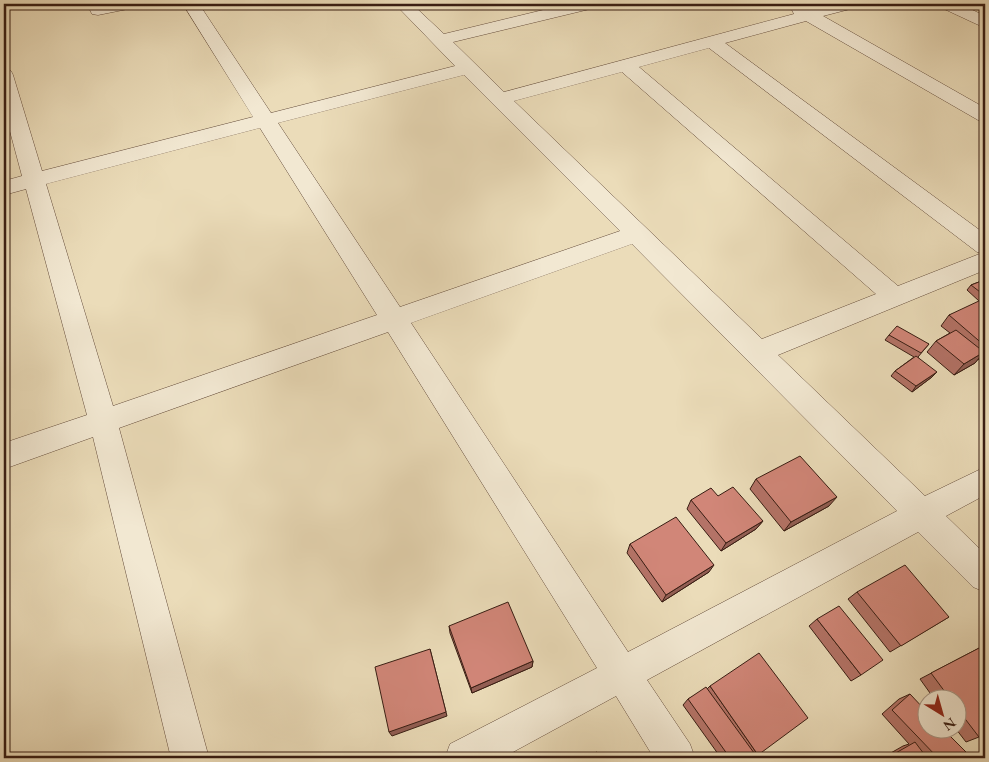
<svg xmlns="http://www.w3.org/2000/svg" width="989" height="762" font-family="'EB Garamond',serif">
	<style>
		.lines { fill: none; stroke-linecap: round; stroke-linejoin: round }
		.minor-casing { stroke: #654d3c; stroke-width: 1 }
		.minor { fill: #f2e8d2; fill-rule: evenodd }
		.wall { fill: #b47367; stroke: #381d13 }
		.shaded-wall { fill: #925e54; stroke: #381d13 }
		.building { fill: #d18678; stroke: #381d13 }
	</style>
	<rect width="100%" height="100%" fill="#ebdcb9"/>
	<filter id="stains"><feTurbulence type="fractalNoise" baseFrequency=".004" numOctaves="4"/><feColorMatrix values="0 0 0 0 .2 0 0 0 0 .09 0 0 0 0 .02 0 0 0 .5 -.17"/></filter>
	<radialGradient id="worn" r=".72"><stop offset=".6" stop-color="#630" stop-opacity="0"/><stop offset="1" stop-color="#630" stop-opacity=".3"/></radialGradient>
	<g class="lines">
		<defs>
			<path id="minor" d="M104 4H135L133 8 98 15 92 14 90 10 92 6Z
				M183 4H199L271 113 455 66 395 4H412L444 34 568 4H596L594 8 453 42 504 92 794 14 792 10 794 6 800 5 811 9 830 4H856L854 8 823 16 985 108V122L978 120 806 21 725 43 985 234V270L778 355 925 496 985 467V495L946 516 985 554V592L973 587 918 532 647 680 690 744 695 758H654L616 696 502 758H445L450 744 597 668 388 332 119 428 209 758H171L93 437 4 469V443L87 415 26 189 4 195V181L22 176 4 109V69L11 71 13 75 42 171 253 117ZM709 48 977 252 982 253 898 286 639 67ZM622 72 876 294 762 339 514 101ZM464 75 620 231 400 307 278 123ZM260 128 377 315 113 406 46 184ZM632 244 897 511 628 652 411 323Z
				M940 4H960L985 16V28L942 8Z"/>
		</defs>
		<!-- minor casing -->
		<use href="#minor" class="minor-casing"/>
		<!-- minor -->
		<use href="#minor" class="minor"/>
	</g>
	<!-- wall -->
	<path class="wall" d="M984 280 985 298 979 301 967 290 971 285Z
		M985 304V357L979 360 978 359 975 363 954 375 927 352 936 341 950 333 941 326 949 315Z
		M889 335 929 344 918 357 932 377 912 392 891 376 895 371 914 357 885 340Z
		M756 479 829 506 784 531 750 489Z
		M691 500 763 521 756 529 721 551 687 509Z
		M630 544 709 572 662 602 627 553Z
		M857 592 949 617 890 652 848 599Z
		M817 619 861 675 851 681 809 626Z
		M449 626 533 661 532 667 472 693 450 633Z
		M983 646 979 737 966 742 956 729V700H935L920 679Z
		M710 686 758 755 756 756 755 758H721L683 705 688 699 707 689Z
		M910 694 960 758H882L903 746 909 744 882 714 899 699Z"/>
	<!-- shaded-wall -->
	<path class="shaded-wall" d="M984 295H985V298L979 301Z
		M984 352 975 363 954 375 964 364Z
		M985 354V357L979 360Z
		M937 372 932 377 912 392 916 386Z
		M837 497 829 506 784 531 791 522Z
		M763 521 756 529 721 551 726 543Z
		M714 565 709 572 662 602 666 595Z
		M430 649 447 716 392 736 389 732Z
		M533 661 532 667 472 693 471 688Z"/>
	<!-- building -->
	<path class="building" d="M984 280 985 281V295H984L971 285Z
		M981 300 985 304V346L949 315Z
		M897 326 929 344 921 353 889 335Z
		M956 330 984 352 964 364 936 341Z
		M916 356 937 372 916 386 895 371Z
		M800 456 837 497 791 522 756 479Z
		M733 487 763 521 726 543 691 500 711 488 718 496Z
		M676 517 714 565 666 595 630 544Z
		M905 565 949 617 901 646 857 592Z
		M508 602 533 661 471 688 449 626Z
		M839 606 883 660 861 675 817 619Z
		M983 646 985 648V734L979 737 956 707V700H951L931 673Z
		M430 649 446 712 389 732 375 667Z
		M759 653 808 718 758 755 710 686Z
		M706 687 757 757 755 758H730L688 699Z
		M910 694 926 711V730H944L966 752 960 758H938L892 710Z
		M915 742 927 758H887Z
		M597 752 600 758H583Z"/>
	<!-- margin -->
	<rect width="989" height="762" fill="none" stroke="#ebdcb9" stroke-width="20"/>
	<rect x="5" y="5" width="979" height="752" fill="none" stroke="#381d13" stroke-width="2.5"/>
	<rect x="10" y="10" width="969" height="742" fill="none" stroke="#381d13"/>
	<!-- north arrow -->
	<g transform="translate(942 714) rotate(143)"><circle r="24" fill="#f2e8d2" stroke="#a89786"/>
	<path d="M0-4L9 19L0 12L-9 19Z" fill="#8f2418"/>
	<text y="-8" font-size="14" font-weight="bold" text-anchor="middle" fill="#381d13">N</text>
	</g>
	<rect width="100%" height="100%" filter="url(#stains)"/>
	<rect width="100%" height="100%" fill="url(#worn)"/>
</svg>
